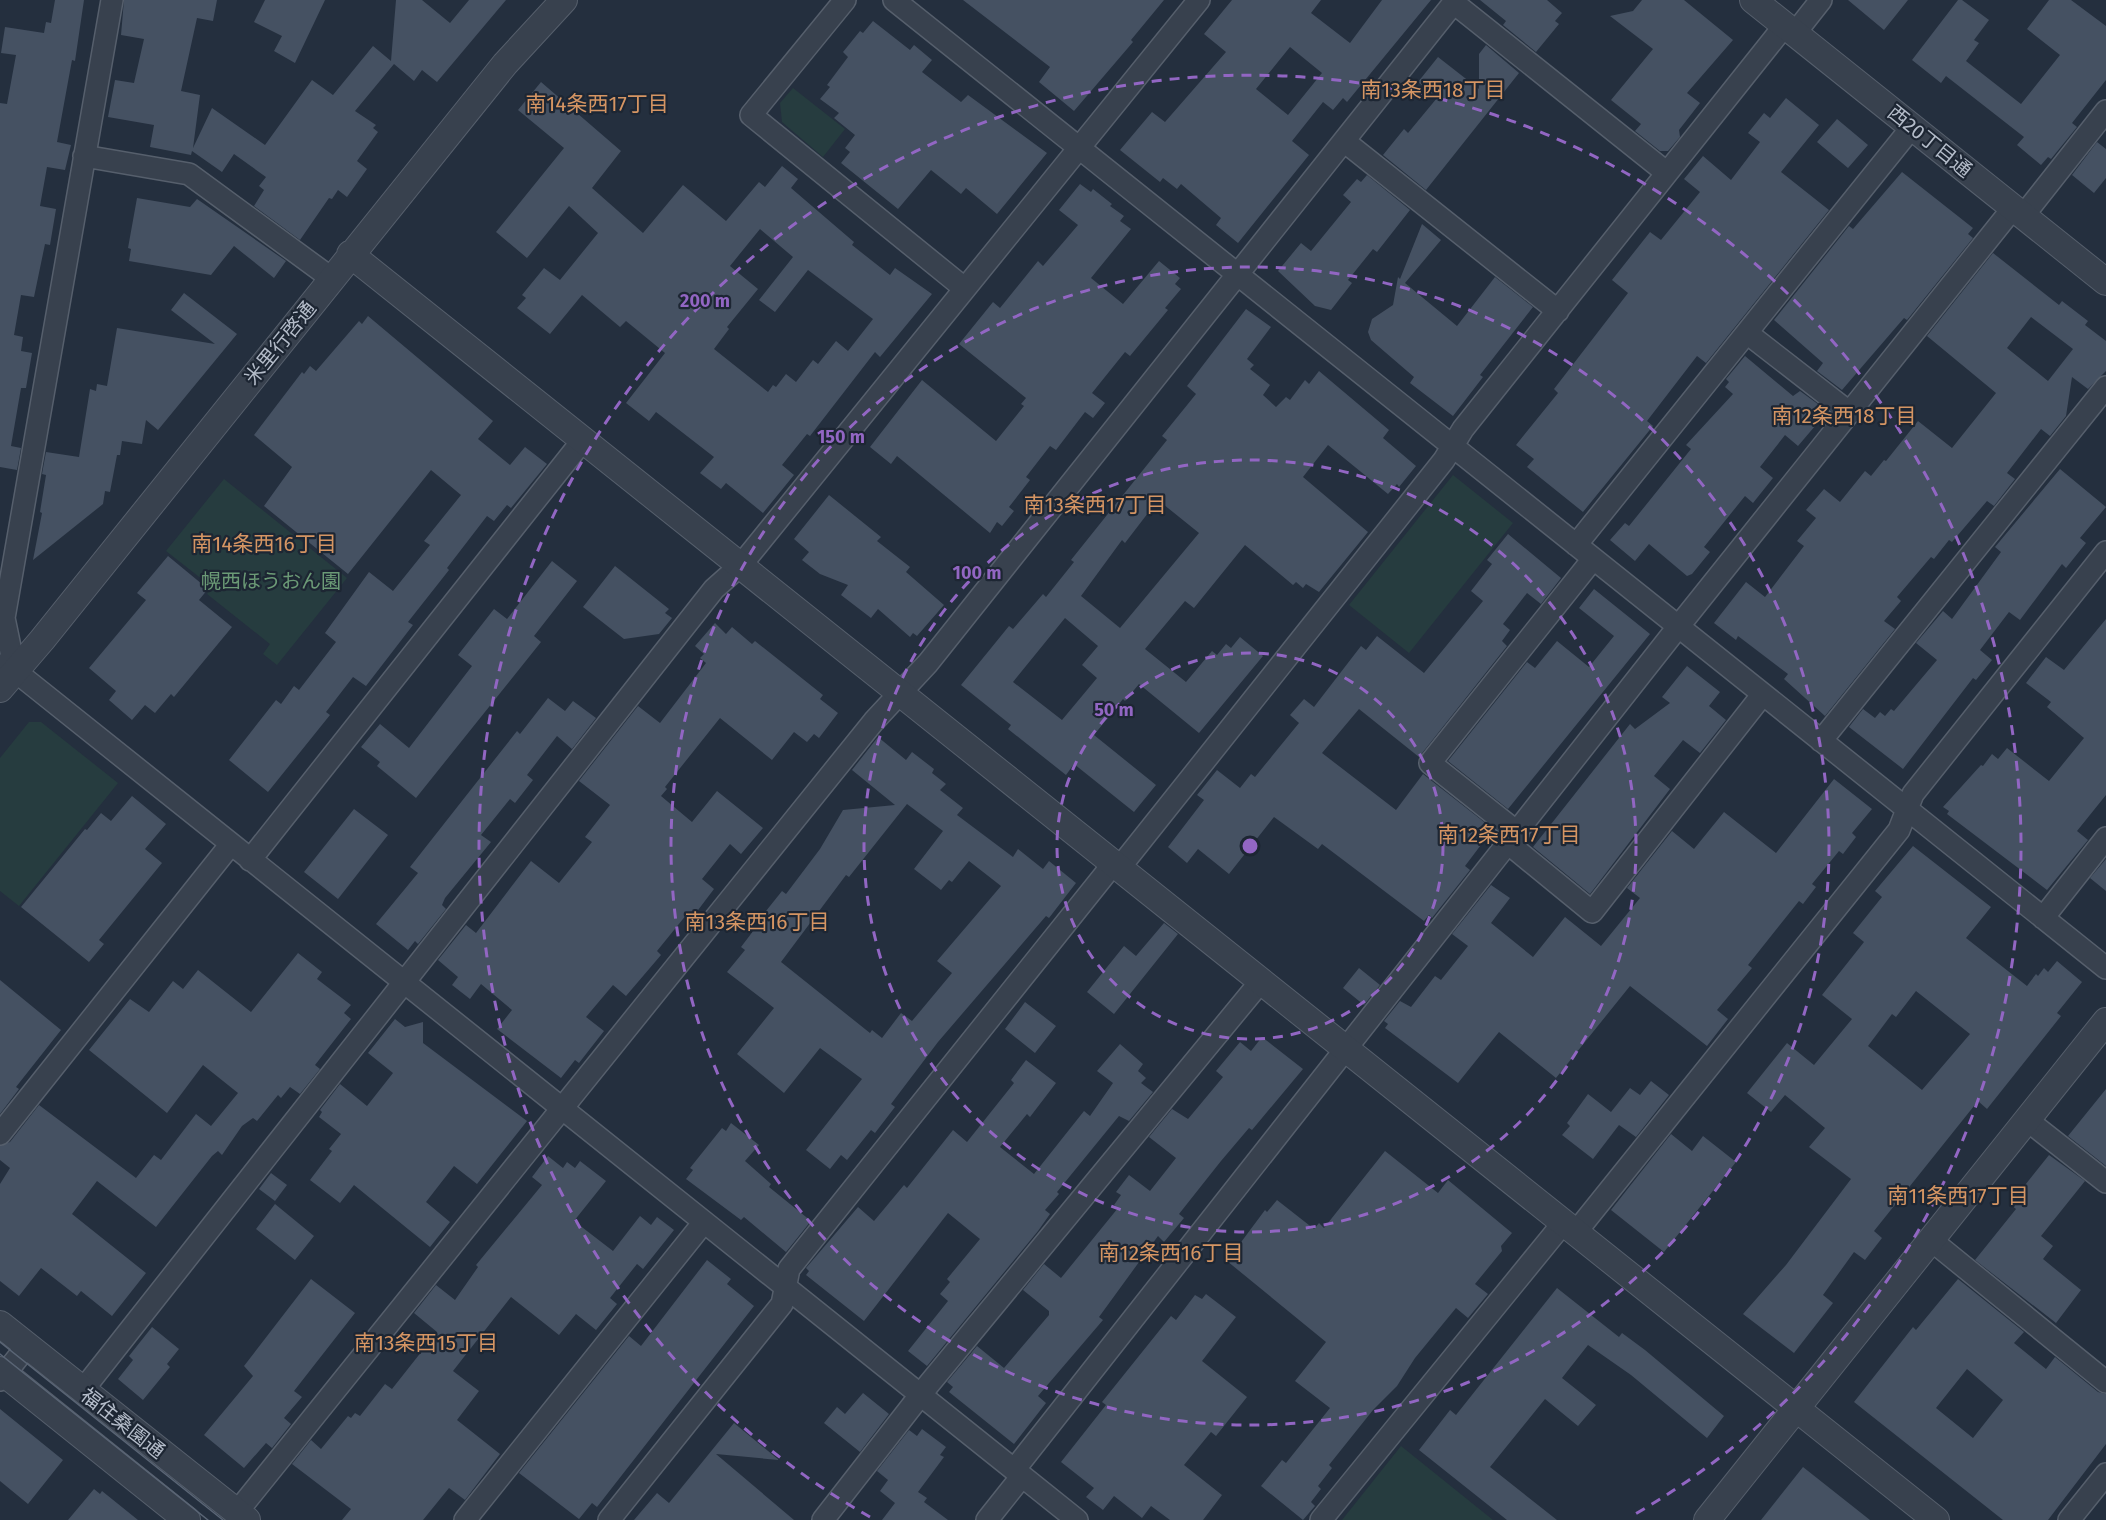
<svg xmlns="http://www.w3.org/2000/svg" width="2106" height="1520" font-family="'Fira Sans','Noto Sans JP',sans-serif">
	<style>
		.green { fill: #263c3f }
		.building { fill: #455162; fill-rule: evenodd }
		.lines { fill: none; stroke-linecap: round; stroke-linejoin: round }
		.minor-casing { stroke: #565f6c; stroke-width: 24 }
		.tertiary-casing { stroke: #565f6c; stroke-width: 28 }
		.minor { stroke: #38414e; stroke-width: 21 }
		.tertiary { stroke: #38414e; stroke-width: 26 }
		.tram { stroke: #5a6575; stroke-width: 1.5 }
		.ring { fill: none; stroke: #9266c3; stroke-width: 3; stroke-dasharray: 10 8 }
		.labels { text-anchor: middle; stroke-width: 4.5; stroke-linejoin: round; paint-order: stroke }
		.street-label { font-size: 20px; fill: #b4bcc9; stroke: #1d2633 }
		.park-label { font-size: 20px; fill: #6b9a76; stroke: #1d2633 }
		.neighbourhood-label { font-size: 21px; fill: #d59563; stroke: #1d2633 }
		.centre { fill: #9266c3; stroke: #1d2633; stroke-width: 3 }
		.ring-label { font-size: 18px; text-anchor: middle; font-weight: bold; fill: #9266c3; stroke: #1d2633; stroke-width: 4.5; stroke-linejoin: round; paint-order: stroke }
	</style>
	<rect width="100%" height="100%" fill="#242f3e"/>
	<!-- green -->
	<path class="green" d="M793 88 845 129 823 157 782 122 780 103Z
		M1453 475 1513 523 1409 653 1349 605Z
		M224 479 347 578 277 665 263 654 270 644 207 594 212 587 166 551Z
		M29 722H41L118 783 19 906 0 891V758Z
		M1401 1446 1493 1520H1342Z"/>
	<!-- building -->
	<path class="building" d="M55 0H84L75 61 72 60 57 142 71 145 65 170 47 167 40 206 56 209 50 245 45 244 34 297 21 295 14 335 23 337 21 351 32 353 26 388H21L11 446 21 448 17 470 0 467V103L7 104 16 55 1 53 5 27 44 33 46 22 51 23Z
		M124 0H217L213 21 197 18 181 91 200 95 193 148 212 108 265 145 312 80 333 95 373 46 391 61 396 0H422L450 23 469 0H506L437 82 422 70 414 81 394 64 355 111 376 125 373 128 378 132 357 161 367 169 347 197 338 190 332 199 329 198 300 240 254 206 264 190 259 186 266 177 234 154 222 172 192 151 191 155 150 147 154 125 108 117 115 80 134 83 144 39 121 35Z
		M265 0H325L295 63 274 51 282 36 254 22Z
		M963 0H1164L1131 40 1133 42 1074 111 1039 82 1050 67Z
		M1232 0H1321L1311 13 1350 43 1382 0H1431L1347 102 1343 98 1333 110 1323 102 1292 141 1309 155 1238 243 1216 225 1221 218 1181 184 1177 189 1163 178 1160 182 1120 150 1152 112 1165 122 1226 52 1204 34ZM1290 47 1322 73 1288 115 1256 89Z
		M1480 0H1547L1562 13 1555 21 1559 24 1536 52 1503 25 1506 21Z
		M1642 0H1684L1733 40 1687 93 1700 103 1679 130 1680 137 1668 151H1660L1635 131 1641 124 1611 100 1653 49 1610 16 1633 11Z
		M1848 0H1908L1884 30Z
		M1958 0H1962L1989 20 1974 40 1979 43 1966 61 2021 104 2060 55 2027 29 2049 0H2071L2106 26V80L2072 123 2077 127 2051 159 2048 157 2041 165 2017 145 2024 137 1946 76 1941 83 1912 60Z
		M873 21 910 50 914 45 932 60 922 72 961 102 968 95 1047 153 997 214 966 188 961 194 931 170 898 209 841 163 850 152 845 148 855 135 834 118 839 113 820 99 830 87 827 85 848 57 843 52 860 31 863 33Z
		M1486 45 1519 73 1426 190 1383 155 1404 129 1408 133 1437 98 1418 82 1438 57 1479 89V54Z
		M541 82 621 151 592 188 643 233 683 185 726 221 759 182 765 187 782 166 798 179 791 188 854 242 852 245 890 275 895 268 932 294 880 357 875 352 810 436 807 434 782 465 794 475 763 513 726 483 721 489 700 473 714 457 656 412 649 421 626 403 665 353 626 321 620 327 582 295 550 334 517 308 526 298 522 295 544 268 560 280 598 233 569 206 527 258 496 232 564 148 518 110ZM760 229 793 257 759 300 775 312 808 270 873 319 848 351 836 341 818 364 813 360 796 382 786 374 776 387 773 385 768 392 714 349 729 329 727 327 758 289 730 266Z
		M1786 98 1819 125 1781 172 1829 210 1706 363 1697 356 1647 421 1653 426 1583 512 1527 467 1534 459 1516 445 1558 393 1554 389 1628 293 1612 280 1650 232 1661 240 1700 192 1684 179 1703 156 1731 180 1760 142 1748 133 1764 113 1770 118Z
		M1837 119 1868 145 1848 168 1817 142Z
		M2097 142 2106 149V178L2094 193 2072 175Z
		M1902 172 1973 228 1968 234 1973 238 1907 320 1904 318 1842 390 1817 371 1823 363 1774 320 1849 226 1853 229Z
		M1367 175 1410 210 1377 252 1373 249 1348 280 1352 283 1331 310 1315 306 1278 271 1301 243 1311 251 1351 202 1343 195 1357 179 1361 182Z
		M1080 184 1091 192 1093 189 1112 204 1110 206 1124 216 1120 221 1131 229 1091 278 1123 304 1159 261 1180 278 1175 284 1181 289 1165 308 1168 310 1130 356 1125 352 1092 393 1105 403 1093 418 1085 412 1056 450 1050 446 1026 477 1030 480 1009 507 1014 511 1002 526 997 522 990 533 897 456 891 464 870 447 922 380 996 441 1024 406 1021 404 1026 398 959 344 993 302 1000 308 1038 261 1043 266 1078 225 1059 210Z
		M137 198 190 207 197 199 286 261 274 278 234 246 211 275 129 261 131 249 128 248Z
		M1422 224 1441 240 1405 283 1457 326 1495 277 1533 307 1480 375 1483 377 1453 416 1410 383 1414 377 1371 340 1368 332 1372 319 1393 305 1398 277 1400 279Z
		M1993 253 2059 305 2062 301 2088 321 2085 325 2106 341V371L2088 389 2072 377 2066 416 2050 436 2041 429 2007 473 2015 479 1994 506 1987 501 1952 542 1949 540 1934 559 1931 557 1897 597 1901 601 1884 621 1895 629 1825 716 1784 679 1788 674 1738 636 1736 640 1714 623 1746 582 1765 597 1804 546 1797 541 1816 518 1806 510 1824 489 1840 502 1865 471 1871 476 1884 460 1886 461 1918 421 1952 448 1996 393 1927 336ZM2031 317 2073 349 2048 381 2007 348Z
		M184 293 237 334 158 430 146 420 142 444 122 441 120 455H117L110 492 105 491 103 504 33 560 42 513 40 512 46 475 42 474 46 452 79 457 90 389 96 391 97 384 107 386 117 328 215 344 171 310Z
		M1246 309 1271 327 1247 359 1254 365 1250 369 1270 385 1263 395 1276 407 1286 397 1290 400 1305 380 1309 384 1319 371 1389 430 1383 438 1416 466 1399 487 1397 484 1388 494 1328 445 1303 477 1368 532 1319 592 1306 584 1303 588 1296 582 1293 585 1245 545 1194 608 1185 601 1145 649 1186 682 1212 651 1217 655 1226 644 1231 648 1240 637 1263 656 1199 733 1139 684 1125 701 1123 699 1094 735 1156 785 1134 812 1074 764 1066 775 1008 729 1011 725 961 685 1009 626 1013 629 1043 594 1046 597 1074 562 1071 560 1167 440 1162 436 1196 394 1187 386ZM1158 500 1199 533 1120 628 1081 596 1122 540 1125 543ZM1065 618 1098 646 1082 665 1097 678 1062 720 1013 682Z
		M368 316 493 421 478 439 510 465 525 447 547 464 511 508 507 505 494 521 487 516 447 568 449 570 408 622 413 625 366 686 353 677 326 712 330 715 268 792 229 760 276 700 281 704 294 686 299 690 336 642 325 633 369 572 393 591 430 545 424 541 461 495 431 470 348 574 264 506 292 467 254 435 302 372 304 374 310 366 316 371 359 321 362 324Z
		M1745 356 1793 396 1800 391 1826 410 1821 419 1798 446 1785 435 1760 467 1773 478 1753 503 1745 496 1704 547 1710 552 1692 574 1687 576 1649 544 1635 561 1610 540 1625 523 1629 526 1691 449 1686 445 1733 394 1725 387 1729 382 1726 379Z
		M2060 469 2106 507 2080 538 2086 543 2066 568 2062 564 2020 620 2009 612 1980 650 1992 660 1976 680 1973 678 1903 769 1849 727 1863 709 1875 718 1880 712 1885 716 1891 709 1894 711 1937 660 1916 643 1943 611 1952 619 2001 552 1995 547Z
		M829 495 881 537 877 541 910 567 906 572 944 605 917 636 913 633 910 637 878 609 871 618 841 595 848 585 820 574 802 560 809 552 794 539Z
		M1508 534 1561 578 1541 604 1527 593 1503 624 1510 630 1502 641 1507 646 1419 757 1359 709 1322 753 1396 810 1423 774 1493 829 1465 866 1470 870 1432 918 1429 915 1424 921 1322 844 1318 849 1274 817 1229 874 1198 849 1187 863 1168 847 1204 800 1197 795 1217 770 1240 788 1251 774 1255 777 1299 723 1290 715 1304 699 1314 707 1361 646 1366 650 1377 636 1424 673 1483 601 1471 591 1492 564 1487 560Z
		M168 556 208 589 199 600 232 627 174 697 171 694 155 713 145 705 132 720 109 700 116 691 89 668 146 600 137 593Z
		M552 561 577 581 534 636 541 642 416 798 377 766 380 762 361 747 380 724 409 748 472 666 458 655 494 609 507 619Z
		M615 566 669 609 665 613 672 618 659 634 624 639 583 607Z
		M1594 589 1650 634 1508 809 1448 761 1527 662 1535 668 1557 641 1589 667 1614 636 1579 608Z
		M2106 619V795L2077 831 2088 840 2047 890 1947 814 1949 811 1943 807 1981 765 1983 766 1992 754 1998 759 2007 748 2049 781 2084 738 2047 707 2051 702 2026 683 2046 657 2064 670Z
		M715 623 726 634 732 627 752 644 755 641 823 695 820 699 838 713 819 738 814 734 807 742 794 732 772 760 720 718 665 787 667 789 661 796 692 822 717 791 763 828 741 854 730 844 702 879 714 889 692 918 687 914 657 951 661 955 626 996 613 985 586 1017 604 1031 579 1063 575 1060 561 1078 497 1029 512 1010 481 984 470 999 452 985 458 977 438 960 466 925 476 933 531 861 559 883 592 842 585 837 610 805 579 781 638 706 660 723 706 663 700 658 704 654 695 646Z
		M1687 666 1720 692 1709 706 1726 720 1700 753 1683 740 1654 776 1670 789 1590 894 1533 847 1630 724 1635 729 1670 703 1662 697Z
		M548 698 565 711 573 701 596 718 572 749 557 736 527 775 533 780 515 803 510 799 481 835 491 842 445 898 442 905 446 909 418 944 415 941 408 950 376 924 418 873 410 867 517 731 520 734Z
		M878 737 906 760 912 752 934 769 932 773 946 784 940 790 963 808 957 815 1013 857 1018 849 1043 869 1049 861 1076 883 1049 918 1046 916 938 1042 891 1104 895 1107 875 1133 871 1130 847 1160 841 1155 830 1169 806 1150 862 1079 820 1048 784 1093 737 1054 774 1008 727 972 745 950 741 947 760 922 758 921 782 891 786 894 820 849 843 810 895 805 852 770ZM907 804 943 831 914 869 941 890 949 880 952 882 969 861 1001 886 937 961 952 973 912 1021 901 1013 882 1038 872 1030 870 1033 781 962 846 875 849 877Z
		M1834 779 1872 809 1852 833 1856 837 1843 854 1839 851 1812 884 1816 887 1803 904 1799 901 1748 965 1752 968 1717 1010 1728 1019 1707 1046 1630 986 1556 1078 1499 1032 1458 1083 1385 1028 1388 1024 1384 1021 1400 1001 1411 1007 1435 976 1441 980 1468 946 1452 934 1491 885 1510 898 1491 923 1533 957 1565 917 1601 946 1640 898 1627 888 1672 831 1694 849 1724 812 1776 853Z
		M132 796 166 824 145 849 162 863 99 940 104 944 89 962 21 907 85 829 87 830 101 813 111 821Z
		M354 809 388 835 338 899 304 872Z
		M1913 846 1991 907 1966 938 2027 986 2036 974 2038 976 2044 968 2048 972 2057 961 2082 982 2057 1013 2061 1016 1987 1109 1978 1101 1874 1231 1882 1238 1865 1260 1854 1252 1823 1295 1833 1303 1794 1353 1743 1314 1786 1265 1851 1179 1809 1147 1825 1128 1785 1095 1771 1112 1747 1093 1787 1043 1814 1065 1852 1019 1822 995 1864 942 1853 933 1882 897 1875 891ZM1916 991 1970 1034 1922 1090 1868 1046 1892 1014 1896 1017Z
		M2106 859V891L2090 878Z
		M1164 923 1178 934 1114 1014 1087 992 1124 946 1136 956Z
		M298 953 322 972 317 979 351 1005 344 1013 351 1019 315 1065 320 1069 300 1094 290 1087 281 1098 278 1095 257 1121 253 1118 242 1126 222 1155 218 1151 212 1156 156 1227 97 1181 72 1214 146 1273 112 1316 81 1291 77 1296 41 1268 19 1296 0 1281V1184L10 1168 0 1160V1146L10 1142 39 1105 136 1178 154 1155 161 1160 196 1114 211 1126 238 1093 203 1065 167 1113 89 1050 130 999 149 1012 173 981 183 989 198 970 251 1012Z
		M1359 968 1380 985 1364 1005 1343 988Z
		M0 980 61 1030 16 1087 19 1089 0 1114Z
		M1025 1002 1056 1026 1035 1053 1005 1029Z
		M395 1019 405 1027 423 1022V1043L527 1121 477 1184 454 1166 426 1202 450 1222 430 1247 354 1185 340 1203 310 1180 332 1151 329 1149 341 1134 319 1117 322 1112 320 1110 340 1084 367 1106 393 1073 368 1053Z
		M1262 1037 1303 1069 1252 1130 1249 1128 1221 1161 1179 1214 1184 1218 1164 1242 1158 1236 1099 1317 1103 1320 1038 1396 1046 1403 1014 1444 949 1392 953 1387 947 1382 977 1346 1004 1368 1049 1315V1311L1023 1290 1044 1264 1061 1278 1118 1208 1114 1205 1121 1195 1116 1192 1129 1175 1150 1191 1176 1158 1149 1137 1172 1109 1188 1119 1223 1077 1216 1071 1240 1042 1251 1051Z
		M1120 1044 1143 1064 1138 1071 1146 1078 1141 1083 1153 1092 1129 1121 1119 1116 1057 1192 1059 1194 1045 1210 1050 1214 1038 1231 927 1366 908 1351 948 1301 940 1294 950 1282 947 1279 980 1239 948 1213 864 1321 806 1275 809 1271 806 1268 858 1207 874 1221 904 1185 907 1188 953 1130 967 1142 1014 1083 1011 1080 1026 1060 1056 1083 1030 1117 1027 1114 1000 1147 1034 1174 1084 1111 1090 1116 1113 1083 1097 1071Z
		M1651 1081 1669 1095 1636 1137 1619 1125 1593 1159 1562 1135 1570 1126 1567 1123 1588 1094 1611 1112 1630 1088 1640 1095Z
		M2106 1089V1166L2068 1136Z
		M731 1123 759 1145 745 1161 771 1184 769 1187 811 1221 786 1252 744 1217 741 1220 686 1179 693 1170 690 1168 722 1128 726 1131Z
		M1671 1134 1692 1151 1703 1136 1736 1162 1664 1252 1611 1210Z
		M1385 1151 1438 1193 1448 1180 1512 1233 1501 1246 1502 1251 1475 1284 1488 1294 1468 1318 1456 1308 1415 1358 1397 1386 1373 1410 1329 1465 1332 1468 1318 1486 1321 1489 1311 1502 1315 1506 1303 1520 1261 1486 1282 1460 1286 1463 1330 1408 1295 1381 1326 1342 1227 1261 1265 1210 1267 1212 1277 1200 1314 1229 1319 1223 1324 1228Z
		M2049 1155 2085 1181 2041 1236 2053 1246 2043 1259 2081 1290 2056 1323 1975 1260 2016 1209 2010 1204Z
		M548 1156 563 1168 567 1162 575 1168 580 1161 606 1181 574 1221 613 1251 640 1216 651 1225 657 1217 674 1230 643 1269 637 1264 610 1298 617 1304 596 1330 576 1314 559 1335 511 1297 453 1371 479 1391 457 1420 500 1454 465 1500 449 1488 423 1520H342L351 1509 292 1464 311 1440 321 1449 348 1416 351 1418 355 1413 360 1416 385 1384 392 1389 437 1332 414 1313 436 1285 455 1300 478 1267 476 1265 542 1185 532 1177Z
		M271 1173 287 1185 275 1201 259 1189Z
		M275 1204 314 1236 295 1260 256 1229Z
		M707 1260 731 1279 727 1284 754 1306 597 1507 592 1503 579 1519 519 1473 629 1336 641 1346Z
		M311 1279 355 1313 294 1391 302 1397 284 1418 291 1424 272 1448 266 1443 244 1468 204 1435 253 1376 244 1366Z
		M1958 1279 2024 1332 2014 1343 2046 1369 2055 1357 2098 1392 2106 1394V1444L2048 1520H2003L1854 1402 1913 1327 1916 1330ZM1967 1369 2003 1400 1973 1438 1936 1408Z
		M1557 1288 1619 1337 1622 1333 1645 1350 1724 1416 1707 1438 1631 1375 1588 1345 1562 1378 1596 1405 1578 1426 1545 1399 1490 1467 1557 1520H1507L1419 1450 1450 1410 1456 1415Z
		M1206 1294 1236 1317 1202 1361 1247 1397 1216 1436 1211 1432 1184 1465 1222 1495 1203 1520H1170L1151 1506 1142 1518 1114 1496 1103 1510 1086 1497 1094 1488 1061 1462 1106 1405 1102 1402 1171 1316 1176 1320 1195 1295 1202 1299Z
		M152 1327 179 1349 167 1364 170 1367 143 1400 118 1379 133 1360 129 1356Z
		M863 1393 889 1414 860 1452 824 1423 837 1407 845 1414Z
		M0 1409 63 1460 28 1504 0 1481Z
		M734 1423 779 1460 716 1454 794 1520H634L657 1493 669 1503Z
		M922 1429 946 1447 940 1455 944 1457 918 1492 927 1498 924 1502 948 1520H882L895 1503 880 1491 888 1480 877 1471 909 1430 917 1436Z
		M1803 1467 1870 1520H1761Z
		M94 1489 100 1494 102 1491 138 1520H68Z"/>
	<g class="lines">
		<defs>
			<path id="minor" d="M845 0 751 115 964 288
				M894 0 2106 968
				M1454 3 1667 173
				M1795 33 1821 0
				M1344 141 1558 311
				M84 156 189 174 331 278
				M2023 216 2106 111
				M1747 333 1850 413
				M1576 545 1912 127
				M0 665 15 671 1077 1520
				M15 671 4 618 112 0
				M1821 741 2106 387
				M1518 833 1430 763 1593 559
				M1509 844 1592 912 1763 694
				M250 860 583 440
				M1120 867 1444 460 1463 429 1785 25
				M2043 918 2106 838
				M2027 1120 2106 1182
				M0 1134 231 844
				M1576 1232 1899 830 1913 794 2106 552
				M1931 1240 2106 1382
				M0 1380 27 1346
				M82 1391 714 589 741 565 1199 0
				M1014 1470 1678 627 2013 208
				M237 1512 874 721 928 663 1456 0
				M465 1520 704 1222
				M609 1520 782 1304 789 1269 1114 863
				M823 1520 929 1384 1262 980
				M987 1520 1022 1476
				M1321 1520 1564 1222
				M2069 1520 2106 1474"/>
			<path id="tertiary" d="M1753 0 2106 282
				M350 254 1936 1520
				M0 689 42 640 505 64 564 0
				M0 1324 247 1520
				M0 1370 187 1520
				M1707 1520 2106 1021"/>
		</defs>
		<!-- minor casing -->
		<use href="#minor" class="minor-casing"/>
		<!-- tertiary casing -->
		<use href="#tertiary" class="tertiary-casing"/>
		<!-- minor -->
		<use href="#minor" class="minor"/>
		<!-- tertiary -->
		<use href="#tertiary" class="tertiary"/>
		<!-- tram -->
		<path class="tram" d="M0 1342 223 1520
			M0 1354 208 1520"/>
	</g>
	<!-- distance rings -->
	<g class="ring">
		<circle cx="1250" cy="846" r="193"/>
		<circle cx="1250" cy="846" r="386"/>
		<circle cx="1250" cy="846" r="579"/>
		<path d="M870 1517A771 771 0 1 1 1630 1517"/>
	</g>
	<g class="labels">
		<!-- street labels -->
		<g class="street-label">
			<text transform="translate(1930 141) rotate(39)" y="7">西20丁目通</text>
			<text transform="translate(280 343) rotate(-51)" y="7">米里行啓通</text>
			<text transform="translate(123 1423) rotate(38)" y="7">福住桑園通</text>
		</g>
		<!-- park labels -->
		<g class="park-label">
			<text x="271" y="588">幌西ほうおん園</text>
		</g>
		<!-- neighbourhood labels -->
		<g class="neighbourhood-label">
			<text x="1433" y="97">南13条西18丁目</text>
			<text x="597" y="111">南14条西17丁目</text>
			<text x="1844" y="423">南12条西18丁目</text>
			<text x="1095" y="512">南13条西17丁目</text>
			<text x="264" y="551">南14条西16丁目</text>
			<text x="1509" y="842">南12条西17丁目</text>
			<text x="757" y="929">南13条西16丁目</text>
			<text x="1958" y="1203">南11条西17丁目</text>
			<text x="1171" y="1260">南12条西16丁目</text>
			<text x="426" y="1350">南13条西15丁目</text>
		</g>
	</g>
	<circle cx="1250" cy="846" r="9" class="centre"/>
	<g class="ring-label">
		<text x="705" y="307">200 m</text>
		<text x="841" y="443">150 m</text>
		<text x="977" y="579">100 m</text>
		<text x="1114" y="716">50 m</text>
	</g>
</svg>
